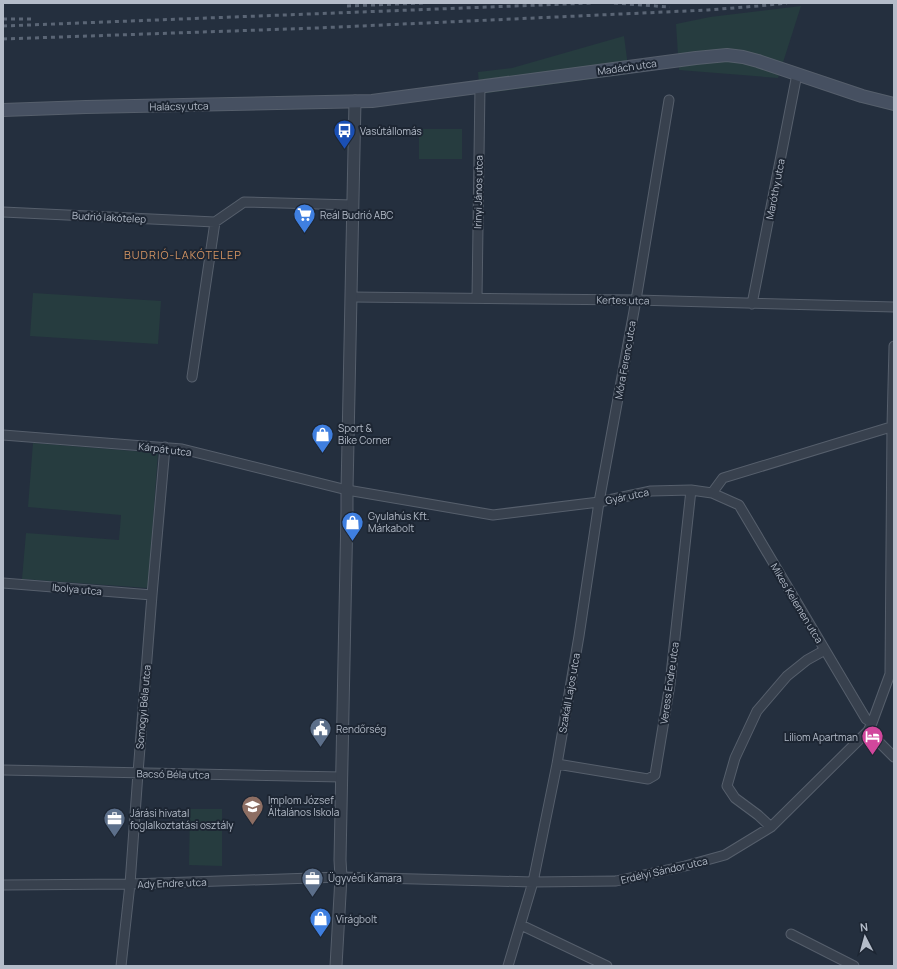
<svg xmlns="http://www.w3.org/2000/svg" width="897" height="969" font-family="Manrope,sans-serif">
	<style>
		.green { fill: #263c3f }
		.lines { fill: none; stroke-linecap: round; stroke-linejoin: round }
		.minor-casing { stroke: #565f6c; stroke-width: 11 }
		.tertiary-casing { stroke: #565f6c; stroke-width: 13 }
		.secondary-casing { stroke: #565f6c; stroke-width: 14 }
		.minor { stroke: #38414e; stroke-width: 9 }
		.tertiary { stroke: #38414e; stroke-width: 11 }
		.secondary { stroke: #465061; stroke-width: 12 }
		.rail { stroke: #5a6575; stroke-width: 3; stroke-dasharray: 4 4; stroke-linecap: butt }
		.labels { text-anchor: middle; stroke-width: 4; stroke-linejoin: round; paint-order: stroke }
		.street-label { font-size: 10px; fill: #b4bcc9; stroke: #1d2633 }
		.poi-label { font-size: 10px; fill: #b4bcc9; stroke: #1d2633; text-anchor: start }
		.neighbourhood-label { font-size: 11px; letter-spacing: 1px; fill: #d59563; stroke: #1d2633 }
	</style>
	<rect width="100%" height="100%" fill="#242f3e"/>
	<!-- green -->
	<path class="green" d="M801 6 778 78 679 70 676 24 710 17Z
		M624 36 629 74 480 94 478 72 512 68Z
		M419 129H462V159H419Z
		M33 293 161 301 158 344 30 336Z
		M33 443 158 453 148 588 22 579 26 533 119 540 121 515 28 507Z
		M190 809H222V866L189 865Z"/>
	<g class="lines">
		<defs>
			<path id="minor" d="M3 212 215 222 244 202 353 205
				M352 297 636 300 894 307
				M477 298 480 86
				M752 304 797 74
				M192 377 215 222
				M3 435 182 449 347 490 493 515 599 502 651 491 691 490 712 493 739 505 866 719 872 723
				M712 493 723 478 894 426
				M3 583 152 595
				M890 674 892 426 894 346
				M868 731 894 757
				M557 764 648 779 655 775 670 684 691 490
				M3 770 342 777
				M771 827 758 815 735 798 727 786 735 758 757 711 787 676 807 660 825 650
				M3 885 130 884 341 877 533 882 616 881 685 866 725 855 771 827 868 731 872 723 890 674 894 670
				M521 925 607 966
				M791 934 854 966
				M121 966 130 884 138 773 152 595 165 447
				M508 966 533 882 557 764 579 636 599 502 636 300 669 100"/>
			<path id="tertiary" d="M336 966 341 877 340 860 347 511V490C350 360 352 231 355 101"/>
			<path id="secondary" d="M3 110 86 107 372 101 696 58 727 55 743 57 758 61 862 96 894 104"/>
		</defs>
		<!-- minor casing -->
		<use href="#minor" class="minor-casing"/>
		<!-- tertiary casing -->
		<use href="#tertiary" class="tertiary-casing"/>
		<!-- secondary casing -->
		<use href="#secondary" class="secondary-casing"/>
		<!-- minor -->
		<use href="#minor" class="minor"/>
		<!-- tertiary -->
		<use href="#tertiary" class="tertiary"/>
		<!-- secondary -->
		<use href="#secondary" class="secondary"/>
		<!-- rail -->
		<path class="rail" d="M614 3 670 7
			M347 6 423 3
			M3 19H31
			M3 26 591 3
			M3 39 317 28 708 10 758 6 787 3"/>
	</g>
	<!-- icons -->
	<defs>
		<symbol id="bus-pin" viewBox="-11 -11 22 30"><path d="M0 17L-7.5 6A9.5 9.5 0 1 1 7.5 6Z" fill="#1a4fb4" stroke="#1d2633"/><path d="M-5-6H5V4H4V6H2V4H-2V6H-4V4H-5ZM-3.5-4V0h7V-4ZM-3.5 1.2v1.5H-2V1.2ZM2 1.2v1.5H3.5V1.2Z" fill="#fff"/></symbol>
		<symbol id="supermarket-pin" viewBox="-11 -11 22 30"><path d="M0 17L-7.5 6A9.5 9.5 0 1 1 7.5 6Z" fill="#3f7fe0" stroke="#1d2633"/><path d="M-6-5.5h2.5l.6 2H6L4.5 2H-2.5L-4.4-4H-6ZM-1.5 3.2a1.3 1.3 0 1 0 .1 0ZM3 3.2a1.3 1.3 0 1 0 .1 0Z" fill="#fff"/></symbol>
		<symbol id="shop-pin" viewBox="-11 -11 22 30"><path d="M0 17L-7.5 6A9.5 9.5 0 1 1 7.5 6Z" fill="#3f7fe0" stroke="#1d2633"/><path d="M-5-2.5h2.3a2.7 3.5 0 0 1 5.4 0H5L5.5 6h-11ZM-1.5-2.5h3a1.5 2.3 0 0 0-3 0Z" fill="#fff"/></symbol>
		<symbol id="civic-pin" viewBox="-11 -11 22 30"><path d="M0 17L-7.5 6A9.5 9.5 0 1 1 7.5 6Z" fill="#5c6f8a" stroke="#1d2633"/><path d="M-.6-6.5H3V-4.5H.6V-3L4-1V1h2V6H-6V1h2V-1L-.6-3ZM-1.2 2.5V6h2.4V2.5Z" fill="#fff"/></symbol>
		<symbol id="hotel-pin" viewBox="-11 -11 22 30"><path d="M0 17L-7.5 6A9.5 9.5 0 1 1 7.5 6Z" fill="#d1479c" stroke="#1d2633"/><path d="M-6-4.5h1.5V1H6V5H4.5V3h-9V5H-6ZM-4 0a1.8 1.8 0 1 1 3.6 0ZM.5 0V-2.5h3Q6-2.5 6 0Z" fill="#fff"/></symbol>
		<symbol id="school-pin" viewBox="-11 -11 22 30"><path d="M0 17L-7.5 6A9.5 9.5 0 1 1 7.5 6Z" fill="#8d6e63" stroke="#1d2633"/><path d="M0-5L7-2L0 1L-7-2ZM-4 1L0 2.5L4 1V4Q0 6-4 4Z" fill="#fff"/></symbol>
		<symbol id="office-pin" viewBox="-11 -11 22 30"><path d="M0 17L-7.5 6A9.5 9.5 0 1 1 7.5 6Z" fill="#5c6f8a" stroke="#1d2633"/><path d="M-6-3h4V-5.5h4V-3h4V5H-6ZM-1-4.5V-3h2v-1.5ZM-6 0V1H6V0Z" fill="#fff"/></symbol>
	</defs>
	<g fill-rule="evenodd">
		<use href="#bus-pin" x="332" y="118" width="25" height="34"/>
		<use href="#supermarket-pin" x="292" y="202" width="25" height="34"/>
		<use href="#shop-pin" x="310" y="422" width="25" height="34"/>
		<use href="#shop-pin" x="340" y="510" width="25" height="34"/>
		<use href="#civic-pin" x="308" y="716" width="25" height="34"/>
		<use href="#hotel-pin" x="860" y="724" width="25" height="34"/>
		<use href="#school-pin" x="240" y="794" width="25" height="34"/>
		<use href="#office-pin" x="102" y="806" width="25" height="34"/>
		<use href="#office-pin" x="300" y="866" width="25" height="34"/>
		<use href="#shop-pin" x="308" y="906" width="25" height="34"/>
	</g>
	<g class="labels">
		<!-- street labels -->
		<g class="street-label">
			<text transform="translate(627 67) rotate(-8)" y="4">Madách utca</text>
			<text transform="translate(179 106) rotate(-1)" y="4">Halácsy utca</text>
			<text transform="translate(775 189) rotate(-79)" y="4">Maróthy utca</text>
			<text transform="translate(478 192) rotate(-89)" y="4">Irinyi János utca</text>
			<text transform="translate(109 217) rotate(3)" y="4">Budrió lakótelep</text>
			<text transform="translate(623 300) rotate(1)" y="4">Kertes utca</text>
			<text transform="translate(625 360) rotate(-80)" y="4">Móra Ferenc utca</text>
			<text transform="translate(165 449) rotate(7)" y="4">Kárpát utca</text>
			<text transform="translate(627 496) rotate(-12)" y="4">Gyár utca</text>
			<text transform="translate(77 589) rotate(5)" y="4">Ibolya utca</text>
			<text transform="translate(797 603) rotate(59)" y="4">Mikes Kelemen utca</text>
			<text transform="translate(669 683) rotate(-82)" y="4">Veress Endre utca</text>
			<text transform="translate(569 693) rotate(-80)" y="4">Szakáll Lajos utca</text>
			<text transform="translate(143 707) rotate(-85)" y="4">Somogyi Béla utca</text>
			<text transform="translate(173 774) rotate(1)" y="4">Bacsó Béla utca</text>
			<text transform="translate(664 870) rotate(-13)" y="4">Erdélyi Sándor utca</text>
			<text transform="translate(172 883) rotate(-2)" y="4">Ady Endre utca</text>
		</g>
		<!-- poi labels -->
		<g class="poi-label">
			<text x="360" y="135">Vasútállomás</text>
			<text x="320" y="219">Reál Budrió ABC</text>
			<text x="338" y="432">Sport &amp;<tspan x="338" dy="12">Bike Corner</tspan></text>
			<text x="368" y="520">Gyulahús Kft.<tspan x="368" dy="12">Márkabolt</tspan></text>
			<text x="336" y="733">Rendőrség</text>
			<text x="858" y="741" text-anchor="end">Liliom Apartman</text>
			<text x="268" y="804">Implom József<tspan x="268" dy="12">Általános Iskola</tspan></text>
			<text x="130" y="817">Járási hivatal<tspan x="130" dy="12">foglalkoztatási osztály</tspan></text>
			<text x="328" y="882">Ügyvédi Kamara</text>
			<text x="336" y="923">Virágbolt</text>
		</g>
		<!-- neighbourhood labels -->
		<g class="neighbourhood-label">
			<text x="183" y="259">BUDRIÓ-LAKÓTELEP</text>
		</g>
	</g>
	<!-- border -->
	<rect width="897" height="969" fill="none" stroke="#b4bcc9" stroke-width="8"/>
	<!-- north arrow -->
	<g transform="translate(865 937) rotate(354)" stroke="#1d2633" stroke-width="3" paint-order="stroke">
	<path d="M0-3L7 15L0 10L-7 15Z" fill="#b4bcc9"/>
	<text y="-6" font-size="11" font-weight="bold" text-anchor="middle" fill="#b4bcc9">N</text>
	</g>
</svg>
